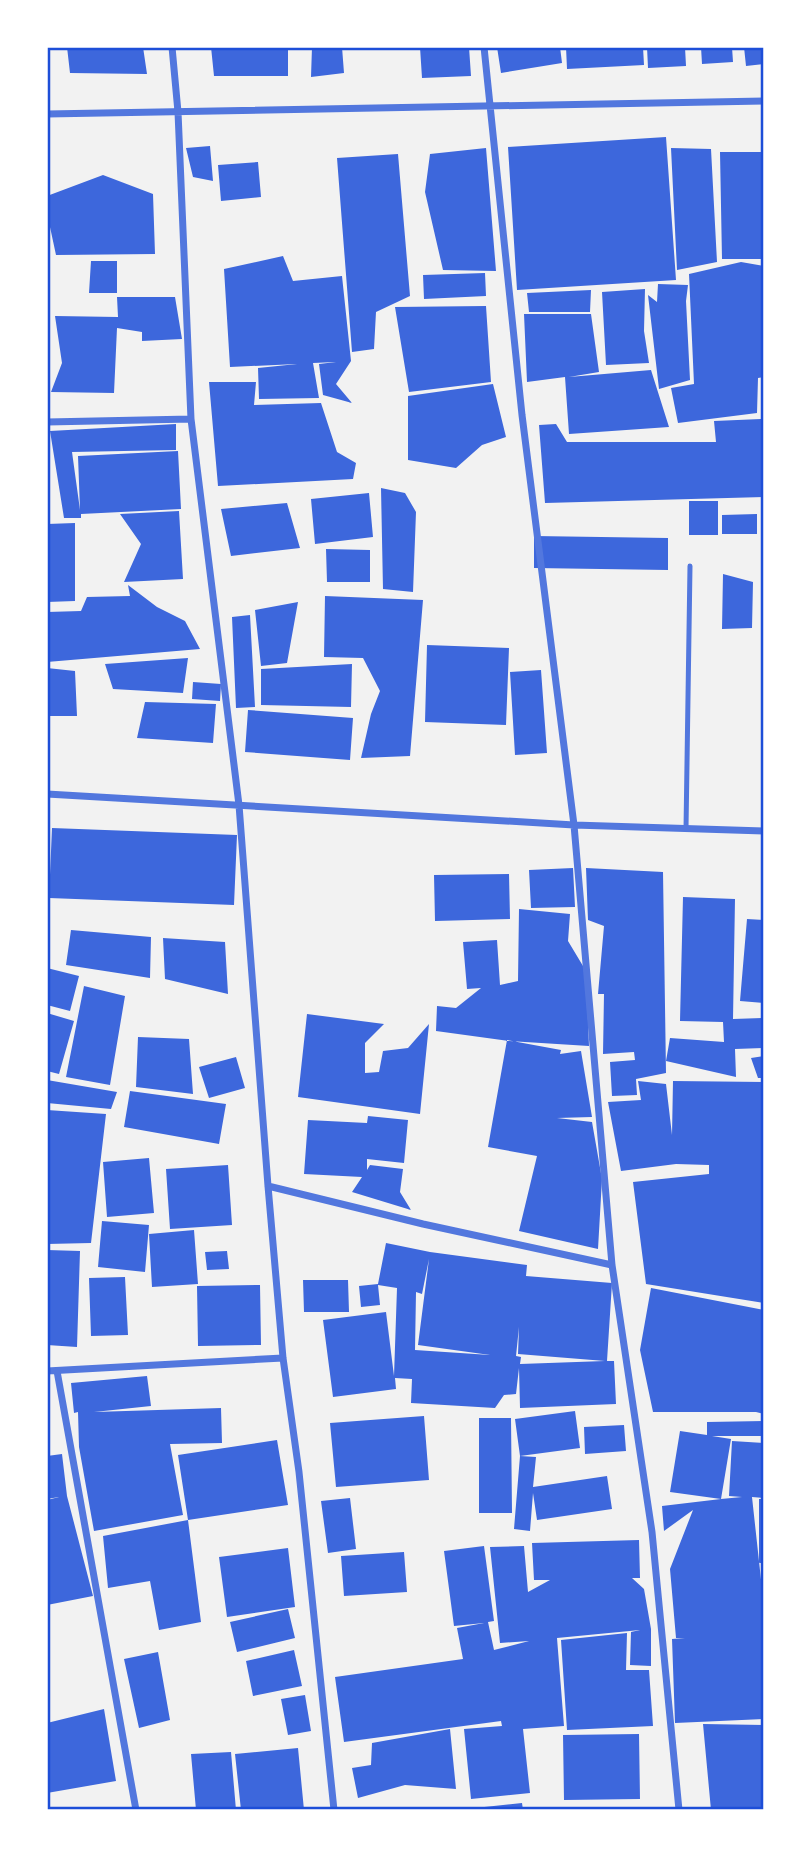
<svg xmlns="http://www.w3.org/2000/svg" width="811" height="1857" font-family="Commissioner,sans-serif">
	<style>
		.building { fill: #3d67dc; fill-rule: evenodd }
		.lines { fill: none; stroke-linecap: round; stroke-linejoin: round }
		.service { stroke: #5277de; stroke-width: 5 }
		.minor { stroke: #5277de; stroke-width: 7 }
		.neatline { fill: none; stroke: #1d4ed8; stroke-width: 2.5 }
	</style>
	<rect width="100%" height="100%" fill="#f2f2f2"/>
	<!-- building -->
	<path class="building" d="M67 47H143L147 74 70 73Z
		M211 47H288V76H214Z
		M312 47H342L344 73 311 77Z
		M420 47H469L471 76 422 78Z
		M497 47H560L562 63 501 73Z
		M566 47H643L644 65 567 69Z
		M647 47H685L686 66 648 68Z
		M701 47H732L733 62 702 64Z
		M744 47H764V64L746 66Z
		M666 137 676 280 517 290 508 147Z
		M210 146 213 181 193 177 186 148Z
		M486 148 496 271 443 270 425 192 430 154Z
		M671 148 711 149 717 262 677 270Z
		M720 152H764V259H722Z
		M398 154 410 296 376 312 374 349 352 352 337 158Z
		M258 162 261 197 221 201 218 165Z
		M103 175 153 194 155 254 56 255 47 213V196Z
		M283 256 293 281 342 276 351 361 336 384 352 403 323 395 319 364 336 362 313 363 319 398 259 399 258 368 297 364 230 367 224 269Z
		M91 261H117V293H89Z
		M741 262 764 266V377L758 378 757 413 678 423 671 388 694 384 689 274Z
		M485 273 486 296 424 299 423 275Z
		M658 284 688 285 686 301 690 380 659 389 648 295 657 302Z
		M645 289 644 331 649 363 606 365 602 292Z
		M591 290 590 312H529L527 293Z
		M117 297H175L182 339 142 341V332L117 328 114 393 51 392 62 363 55 316 118 317Z
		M486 306 491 382 409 392 395 307Z
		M524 314H591L599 372 569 377 651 370 669 427 569 434 565 377 527 382Z
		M209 382H256L254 405 321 403 337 452 356 463 353 479 218 486Z
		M493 384 506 437 482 445 456 468 408 460V396Z
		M761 419 764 497 545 503 539 425 556 424 567 442H716L714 421Z
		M176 424V450L72 452 80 510 78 456 178 451 181 509 81 514V518H64L50 431Z
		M381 488 405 493 416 512 413 592 383 589Z
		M369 493 373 537 315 544 311 499Z
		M689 501H718V535H689Z
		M287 503 300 548 231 556 221 509Z
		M179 511 183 579 124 582 141 544 120 514Z
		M757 514V534H722V515Z
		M75 523V601L47 602V524Z
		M534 536 668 538V570L534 568Z
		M326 549 370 550V582H327Z
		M723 574 753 582 752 628 722 629Z
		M128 585 157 607 185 621 200 649 47 662V612L81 611 87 597 130 596Z
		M325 596 423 600 410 756 361 758 371 714 380 691 363 658 324 657Z
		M298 602 287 663 261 666 255 610Z
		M250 615 255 707 236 708 232 617Z
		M427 645 509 648 506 725 425 722Z
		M188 658 183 693 113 689 105 664Z
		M352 664 351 707 261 705V669Z
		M47 668 75 671 77 716H47Z
		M541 670 547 753 515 755 510 672Z
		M193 682 221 684 220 701 192 699Z
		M145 702 216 704 213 743 137 738Z
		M248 710 353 718 350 760 245 752Z
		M52 828 237 835 234 905 49 898Z
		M573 868 575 907 531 908 529 870Z
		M586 868 663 872 666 1073 636 1079 637 1095 612 1096 610 1062 635 1060 634 1052 603 1054 604 994H598L604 926 588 920Z
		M509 874 510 919 435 921 434 875Z
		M683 897 735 899 733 1019 762 1018 763 1048 735 1049 736 1077 666 1061 670 1038 724 1042 723 1022 680 1021Z
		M519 909 570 914 568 941 586 971 589 1046 509 1041 436 1031 437 1006 456 1008 481 988 467 989 463 942 497 940 500 985 518 981Z
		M747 919 764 920V1003L740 1001Z
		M71 930 151 937 150 978 66 965Z
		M163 938 225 942 228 994 165 979Z
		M47 968 79 976 70 1011 47 1005Z
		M84 986 125 996 110 1085 66 1077Z
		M47 1013 74 1021 59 1074 47 1071Z
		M307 1014 384 1024 365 1043V1073L379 1072 383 1051 408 1048 429 1024 420 1114 298 1097Z
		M138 1037 189 1039 193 1094 136 1087Z
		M507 1040 561 1050 560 1054 581 1051 592 1117 557 1118 592 1122 602 1179 598 1249 519 1231 537 1156 488 1147Z
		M764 1056V1078H758L751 1058Z
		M236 1057 245 1088 209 1098 199 1067Z
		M47 1080 117 1092 111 1109 47 1103Z
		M638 1081 666 1084 672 1135 673 1081 764 1082V1303L646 1284 633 1182 709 1174V1165L676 1164 621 1171 608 1102 641 1100Z
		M130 1091 226 1104 219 1144 124 1127Z
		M47 1110 106 1114 91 1243 47 1244Z
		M368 1116 408 1120 404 1163 367 1159V1170L370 1165 403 1169 400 1192 411 1210 352 1192 362 1177 304 1174 308 1120 367 1123Z
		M149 1158 154 1213 107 1217 103 1162Z
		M228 1165 232 1225 170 1229 166 1169Z
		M102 1221 149 1225 145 1272 98 1267Z
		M194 1230 198 1284 152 1287 149 1234Z
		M386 1243 430 1252 527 1265 526 1276 612 1283 607 1361H614L616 1404 520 1408 519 1368 516 1394 504 1395 495 1408 411 1403 412 1379 395 1378 396 1389 333 1397 323 1320 386 1312 394 1376 397 1288 378 1285 380 1305 361 1307 359 1286 378 1284ZM429 1259 418 1345 490 1355 415 1350 416 1292 422 1294ZM519 1327 518 1354 605 1361 520 1364 521 1357 516 1356Z
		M47 1250 80 1251 77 1347 47 1345Z
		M227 1251 229 1269 207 1270 205 1252Z
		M125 1277 128 1335 91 1336 89 1278Z
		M303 1280H348L349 1312H304Z
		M260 1285 261 1345 198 1346 197 1286Z
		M651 1288 764 1310V1414L756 1412H653L640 1350Z
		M147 1376 151 1406 94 1412 221 1408 222 1443 170 1444 183 1515 94 1531 79 1447 78 1412 74 1413 71 1383Z
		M575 1411 580 1448 520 1456 536 1457 533 1487 607 1476 612 1509 537 1520 533 1493 530 1531 514 1529 520 1456 515 1419Z
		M424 1416 429 1480 336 1487 330 1423Z
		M479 1418H511L512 1513H479Z
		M764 1421V1436H712L731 1439 721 1499 742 1497 729 1496 732 1441 764 1443V1498L752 1497 764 1607V1719L675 1723 672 1639 685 1638H676L670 1569 693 1510 664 1531 662 1506 721 1499 670 1492 680 1431 707 1435V1422Z
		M624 1425 626 1451 585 1454 584 1427Z
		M277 1440 288 1505 188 1520 178 1455Z
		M62 1454 67 1496 93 1596 47 1605V1500L59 1497 47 1499V1456Z
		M350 1498 356 1549 328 1553 321 1501Z
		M759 1499H764V1563H759Z
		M188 1520 201 1622 159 1630 150 1581 108 1588 103 1536Z
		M639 1540 640 1578H632L644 1589 651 1629V1666L630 1665 631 1632 640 1630 557 1638 564 1726 523 1729 530 1793 471 1799 464 1729 502 1726 501 1721 344 1742 335 1677 463 1659 457 1628 484 1623 454 1626 444 1551 484 1546 494 1621 488 1622 494 1650 529 1641 500 1643 490 1547 524 1546 528 1592 550 1580H534L532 1543Z
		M288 1548 295 1607 227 1617 219 1557Z
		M404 1552 407 1592 344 1596 341 1556Z
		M288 1609 295 1638 237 1652 230 1622Z
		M627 1633 626 1670H649L653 1726 567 1730 561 1640Z
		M294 1650 302 1686 253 1696 246 1661Z
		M158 1652 170 1720 139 1728 124 1659Z
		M305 1695 311 1731 288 1735 281 1699Z
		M104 1709 116 1781 47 1793V1723Z
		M703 1724 764 1725V1810H711Z
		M450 1729 456 1789 405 1785 358 1798 352 1768 371 1765 372 1743Z
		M639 1734 640 1799 564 1800 563 1735Z
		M298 1748 304 1810H241L235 1754Z
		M231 1752 236 1810H196L191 1754Z
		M522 1803 523 1810H475V1808Z"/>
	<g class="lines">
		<!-- service -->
		<path class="service" d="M686 829 690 566"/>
		<!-- minor -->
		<path class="minor" d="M172 47 178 112 191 419 239 805 268 1186 283 1358 299 1472 334 1810
			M484 47 522 415 574 825 612 1265 652 1532 679 1810
			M47 114 764 101
			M47 422 191 419
			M47 794 574 825 764 831
			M268 1186 423 1224 612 1265
			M47 1371 283 1358
			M57 1371 136 1810"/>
	</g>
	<!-- border -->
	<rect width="811" height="1857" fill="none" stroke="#ffffff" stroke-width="98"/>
	<rect x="49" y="49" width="713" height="1759" class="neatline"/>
</svg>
